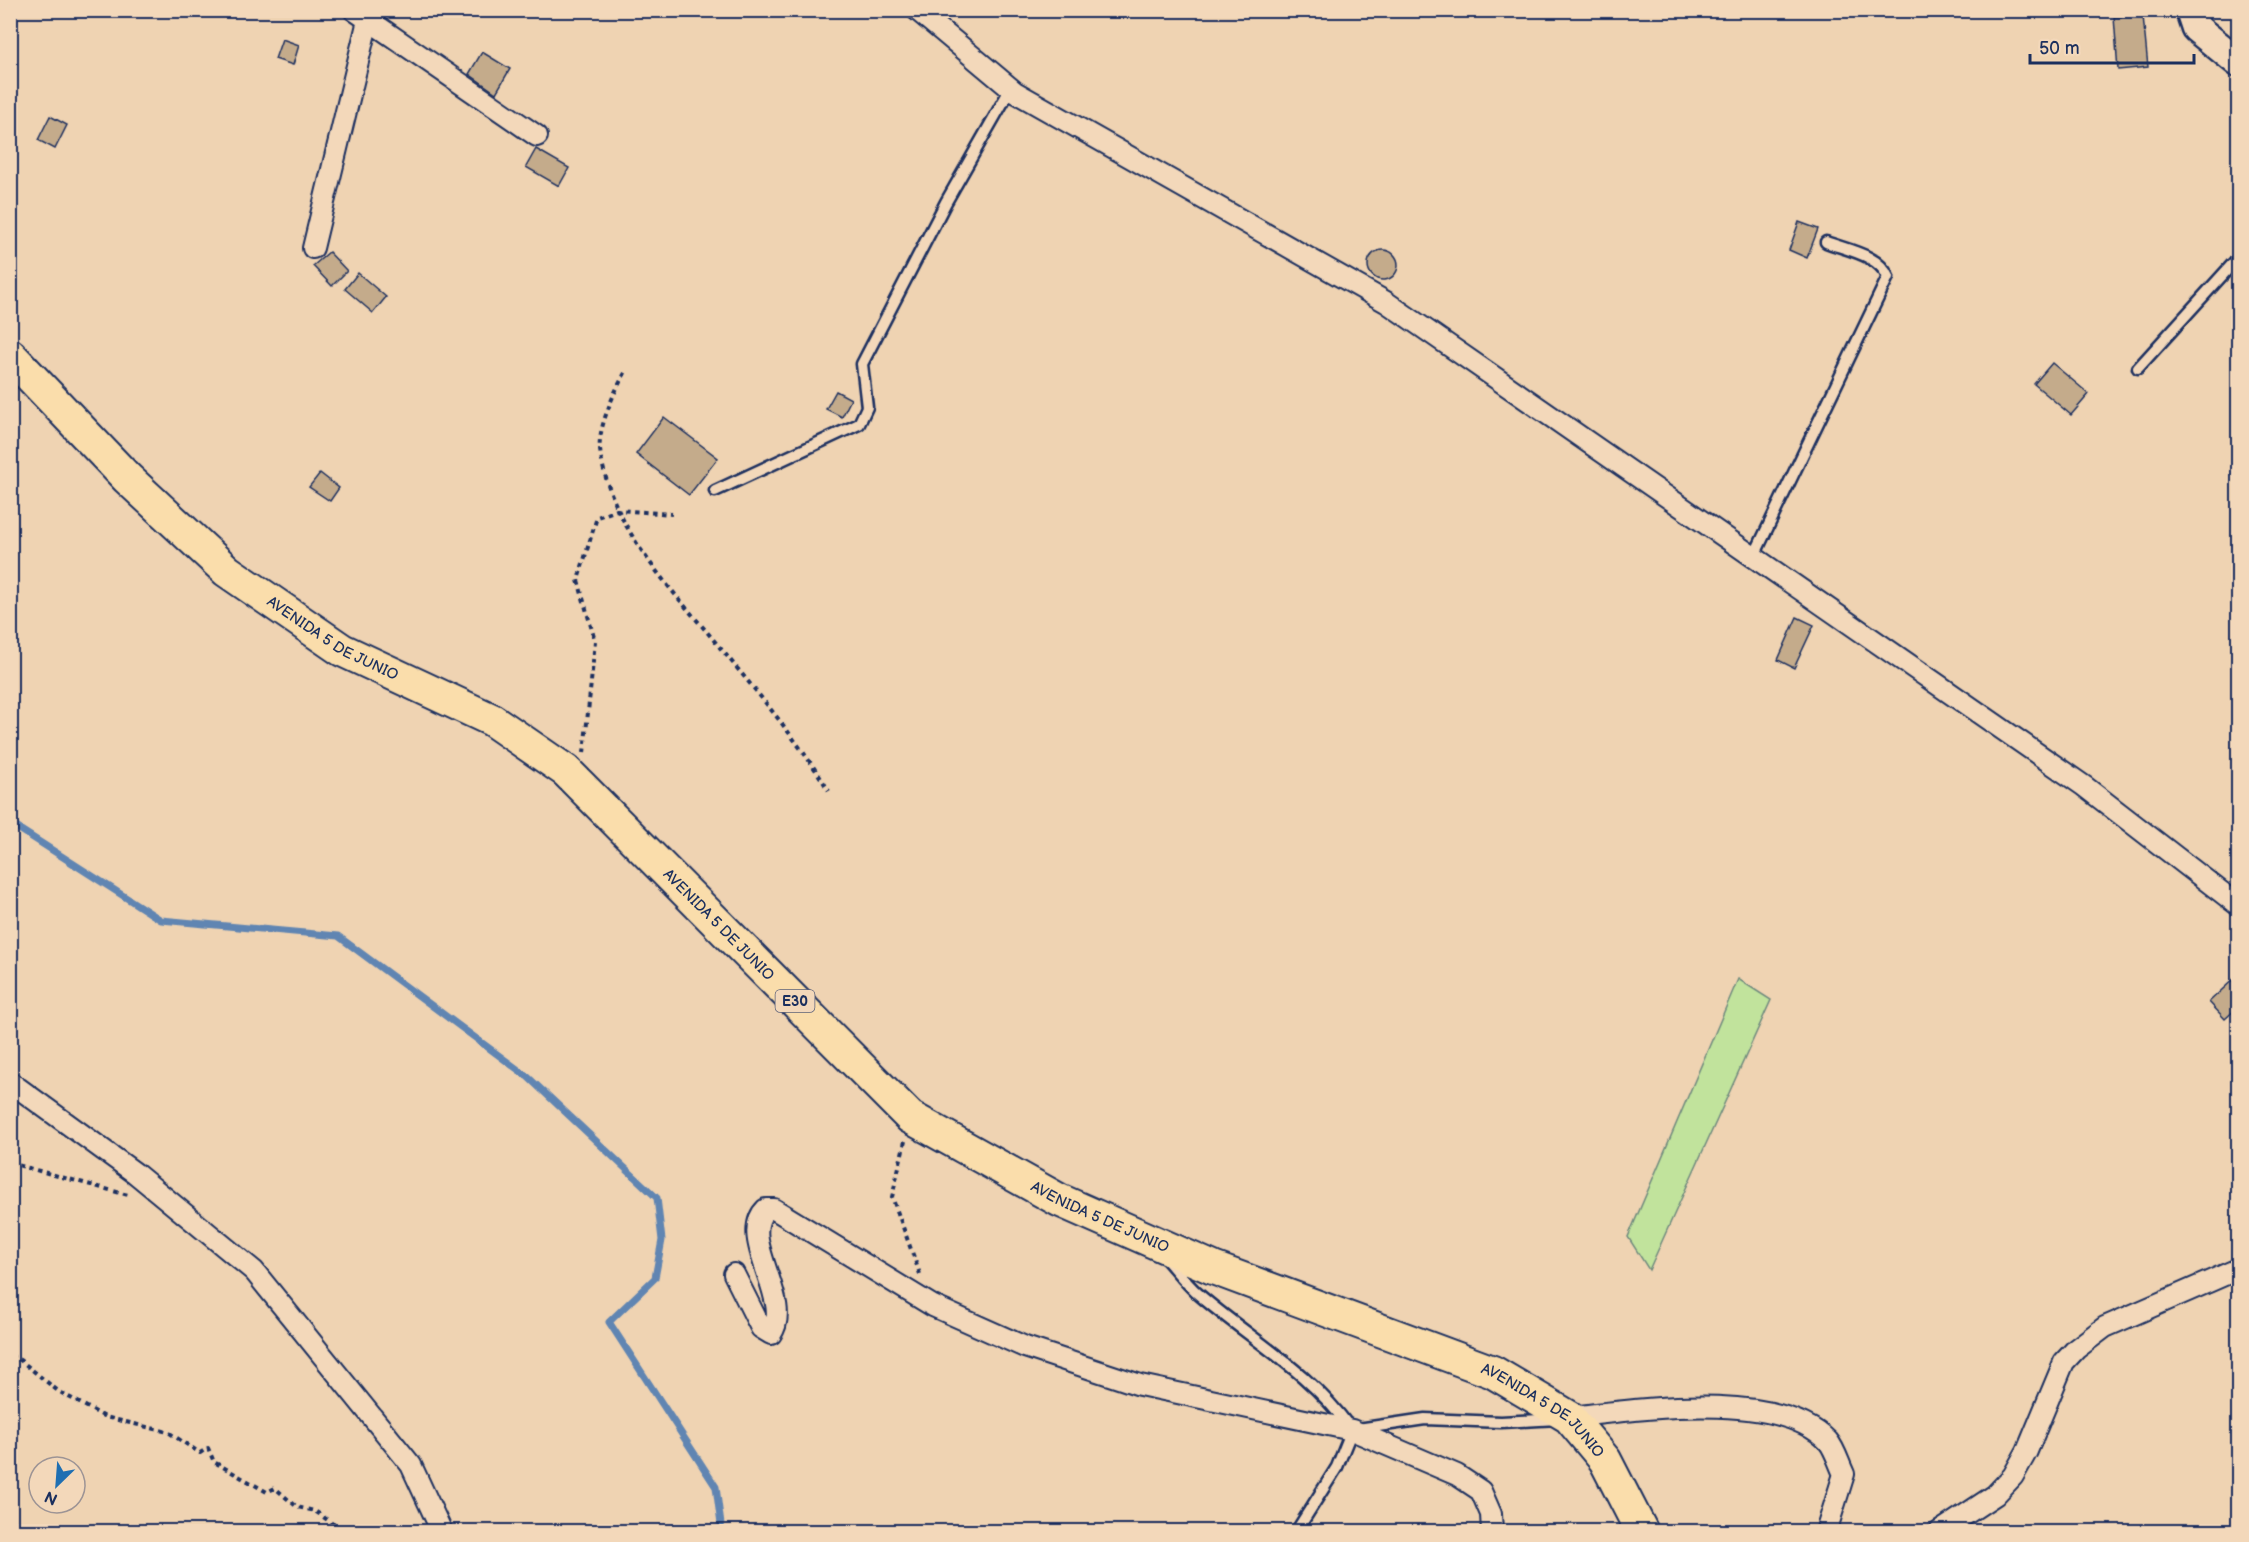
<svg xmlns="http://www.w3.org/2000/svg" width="2249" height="1542" font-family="'Balsamiq Sans',sans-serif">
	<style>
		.green { fill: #c1e39c; stroke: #6e897d; stroke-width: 1.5 }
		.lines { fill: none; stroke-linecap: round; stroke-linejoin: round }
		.stream { stroke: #6085b2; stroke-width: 7 }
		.building { fill: #c4ab8b; stroke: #1b2f5e; stroke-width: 1.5 }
		.lane-casing { stroke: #1b2f5e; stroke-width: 15 }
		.street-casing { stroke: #1b2f5e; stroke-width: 24 }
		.secondary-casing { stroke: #1b2f5e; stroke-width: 33 }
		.primary-casing { stroke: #1b2f5e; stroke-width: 36 }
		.path { stroke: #1b2f5e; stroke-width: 4; stroke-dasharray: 4.5 4.5; stroke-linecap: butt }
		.lane { stroke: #f3d8ba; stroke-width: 10 }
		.street { stroke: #f3d8ba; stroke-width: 20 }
		.secondary { stroke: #f3d8ba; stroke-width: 28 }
		.primary { stroke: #faddab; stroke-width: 32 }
		.labels { text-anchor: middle; stroke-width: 6; stroke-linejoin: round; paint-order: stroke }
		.shield { fill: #f3d8ba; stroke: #5c627a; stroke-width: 1.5 }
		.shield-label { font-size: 14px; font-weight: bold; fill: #1b2f5e }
		.street-label { font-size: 15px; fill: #1b2f5e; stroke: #f3d8ba }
	</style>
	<rect width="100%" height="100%" fill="#efd3b2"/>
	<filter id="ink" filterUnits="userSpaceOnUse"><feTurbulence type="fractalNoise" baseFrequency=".0167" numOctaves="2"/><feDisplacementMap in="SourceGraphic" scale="12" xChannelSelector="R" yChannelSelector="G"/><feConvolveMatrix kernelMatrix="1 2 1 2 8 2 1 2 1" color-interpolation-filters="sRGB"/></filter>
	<g filter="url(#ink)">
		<!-- green -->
		<path class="green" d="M1738 979 1771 1000 1649 1270 1628 1237Z"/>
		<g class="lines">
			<!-- stream -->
			<path class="stream" d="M10 823 161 920 338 936 528 1077 657 1198 662 1240 655 1278 609 1322 716 1487 722 1532"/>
		</g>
		<!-- building -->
		<path class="building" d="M2143 16 2148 67 2118 70 2114 17Z
			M282 39 299 45 293 65 275 59Z
			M482 52 510 69 496 93 469 74Z
			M50 116 67 125 55 149 38 140Z
			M536 149 569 168 559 186 526 167Z
			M1799 222 1818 229 1807 258 1789 250Z
			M1368 265a15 15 0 1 1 30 0a15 15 0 1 1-30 0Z
			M329 252 347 271 332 286 313 266Z
			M358 273 386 297 373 313 345 289Z
			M2052 363 2089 394 2071 415 2034 384Z
			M836 391 851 399 842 417 826 409Z
			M664 417 718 458 689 495 636 454Z
			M320 473 339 488 330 501 309 487Z
			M1797 617 1814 625 1794 668 1778 660Z
			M2238 975V1007L2225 1019 2209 1002Z"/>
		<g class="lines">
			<defs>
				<path id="lane" d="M2138 368 2238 258
					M715 491 859 424 867 407 862 364 946 202 1011 88
					M1754 556 1888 277C1879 255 1847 250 1826 242
					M1166 1259C1176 1270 1186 1283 1197 1293 1250 1339 1308 1370 1350 1428
					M1358 1429 1425 1419 1501 1422 1558 1419
					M1296 1532 1337 1467 1352 1430"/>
				<path id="street" d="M354 10 537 136
					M917 10 1015 92 1386 302 2084 786 2238 905
					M313 248 368 20 376 10
					M10 1082 135 1173 254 1271 411 1465 442 1532
					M734 1274 761 1328 771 1334C795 1301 736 1238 766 1209H774L933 1306 1025 1347 1140 1385 1352 1430 1457 1475 1481 1491 1491 1514 1492 1532
					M1569 1417C1635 1410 1777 1388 1828 1441 1835 1449 1839 1464 1844 1474L1826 1532
					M1939 1532 1995 1495 2013 1476 2027 1451 2064 1362 2076 1349 2105 1327 2238 1269"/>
				<path id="secondary" d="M2190 10 2196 28 2238 62"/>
				<g id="primary">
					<path id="s1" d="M10 355 127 478 227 571 342 650 492 720 566 771 910 1117 1059 1200 1213 1268 1493 1372 1569 1417 1605 1460 1642 1532"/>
				</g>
			</defs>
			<!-- lane casing -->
			<use href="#lane" class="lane-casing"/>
			<!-- street casing -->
			<use href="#street" class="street-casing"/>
			<!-- secondary casing -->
			<use href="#secondary" class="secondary-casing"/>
			<!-- primary casing -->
			<use href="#primary" class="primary-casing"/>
			<!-- path -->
			<path class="path" d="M625 373C615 390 597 429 600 450 610 523 661 578 707 632 750 684 794 734 829 791
				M584 753 595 641 578 580 597 517 617 510 672 514
				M905 1141 892 1197 920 1274
				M10 1163 128 1195
				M10 1356 20 1360 58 1391 105 1417 168 1432 200 1453 208 1448 214 1462 267 1492 275 1488 297 1507 315 1511 333 1524 369 1532"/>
			<!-- lane -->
			<use href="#lane" class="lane"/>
			<!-- street -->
			<use href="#street" class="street"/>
			<!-- secondary -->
			<use href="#secondary" class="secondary"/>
			<!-- primary -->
			<use href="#primary" class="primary"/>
		</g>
	</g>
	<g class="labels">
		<!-- shield labels -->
		<rect class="shield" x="775.5" y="990" width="39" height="22" rx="4.5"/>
		<g class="shield-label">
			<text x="795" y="1006">E30</text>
		</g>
		<!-- street labels -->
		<g class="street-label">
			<text dy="5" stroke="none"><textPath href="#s1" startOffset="432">AVENIDA 5 DE JUNIO</textPath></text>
			<text dy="5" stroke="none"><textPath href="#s1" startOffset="918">AVENIDA 5 DE JUNIO</textPath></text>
			<text dy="5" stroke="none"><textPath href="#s1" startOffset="1404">AVENIDA 5 DE JUNIO</textPath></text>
			<text dy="5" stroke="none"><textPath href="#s1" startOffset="1890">AVENIDA 5 DE JUNIO</textPath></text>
		</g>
	</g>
	<!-- margin -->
	<rect width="2249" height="1542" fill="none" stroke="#f3d8ba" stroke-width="36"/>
	<rect x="18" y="18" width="2213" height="1506" fill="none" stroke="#1b2f5e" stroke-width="2" filter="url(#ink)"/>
	<!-- north arrow -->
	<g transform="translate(57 1485) rotate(205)"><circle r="28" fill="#f3d8ba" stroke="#9d9495" stroke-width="1.5"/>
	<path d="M0-4.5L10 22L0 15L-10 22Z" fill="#1f6fb2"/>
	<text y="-9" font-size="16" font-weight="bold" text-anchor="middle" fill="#1b2f5e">N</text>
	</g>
	<!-- scale -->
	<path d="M2030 54v9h164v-9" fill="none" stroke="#1b2f5e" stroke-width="3"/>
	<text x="2039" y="54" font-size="18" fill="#1b2f5e" stroke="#f3d8ba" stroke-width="4.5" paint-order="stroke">50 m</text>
</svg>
